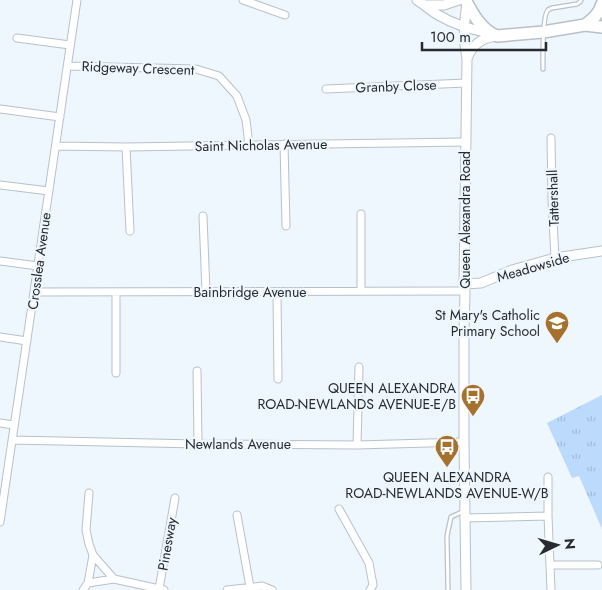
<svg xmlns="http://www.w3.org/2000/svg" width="602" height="590" font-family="Jost,sans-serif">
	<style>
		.grass { fill: url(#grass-tufts) }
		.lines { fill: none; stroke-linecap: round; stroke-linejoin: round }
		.service-casing { stroke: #b8c1cb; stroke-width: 5.5 }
		.minor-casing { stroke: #b8c1cb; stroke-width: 9 }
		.tertiary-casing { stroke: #b8c1cb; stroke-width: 11 }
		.trunk-casing { stroke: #b8c1cb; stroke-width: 14 }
		.service { stroke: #fff; stroke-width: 3 }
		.minor { stroke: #fff; stroke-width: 7 }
		.tertiary { stroke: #fff; stroke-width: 9 }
		.trunk { stroke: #fff; stroke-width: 11 }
		.labels { text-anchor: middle; stroke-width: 4.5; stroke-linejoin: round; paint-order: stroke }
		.street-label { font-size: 14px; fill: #272b2f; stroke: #eef6fe }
		.poi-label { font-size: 14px; fill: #272b2f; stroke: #eef6fe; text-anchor: end }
	</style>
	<defs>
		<pattern id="grass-tufts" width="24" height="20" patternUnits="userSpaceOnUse" patternTransform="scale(1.25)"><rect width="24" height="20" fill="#bbdafc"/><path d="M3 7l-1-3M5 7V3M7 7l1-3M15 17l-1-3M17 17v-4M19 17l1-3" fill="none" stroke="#a1bbd8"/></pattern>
	</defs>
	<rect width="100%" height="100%" fill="#eef6fe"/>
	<!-- grass -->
	<path class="grass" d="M602 395V529L579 476 572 478 547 423Z"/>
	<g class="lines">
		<defs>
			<path id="service" d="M543 69C543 60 542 15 548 10 549 9 550 9 552 8L577 4 580 2 581 0
				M448 590 447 536 451 517 464 511"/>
			<path id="minor" d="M243 0 285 15
				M17 38 70 45
				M68 66 196 69 219 76 237 96 246 120 249 145
				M326 89 466 83
				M0 109 60 117
				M551 138 552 200 555 258
				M284 144 286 226
				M56 146 126 147 466 142
				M126 147 130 231
				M0 185 49 191
				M361 214V291
				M203 216 206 292
				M0 261 38 266
				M34 292 465 291
				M116 292V373
				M277 292 278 379
				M0 337 27 341
				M197 371 198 444
				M0 423 14 425
				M12 440 198 444 357 445 464 442
				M357 445 359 367
				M548 477V516L551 590
				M339 509 369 563 373 585 370 590
				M237 515 250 587
				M464 518 548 516
				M0 522 77 0
				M93 555 114 579 164 590
				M550 565H598
				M88 583 114 579
				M159 589 175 498
				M83 590 88 583 93 555 89 544 86 530 89 493
				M227 590 262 586 272 590"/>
			<path id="tertiary" d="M417 0C425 5 432 12 440 16 455 25 473 30 490 33
				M426 5H444L459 0
				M467 59C472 45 481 38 496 36
				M464 284 481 283 512 270 555 258 602 251
				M466 590 464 442V333L465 291 464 284 467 59C463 38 464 24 467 3"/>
			<path id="trunk" d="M466 0 467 3C474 16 482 30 497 36L543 32 585 25 602 27
				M585 25C593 19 599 14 602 4"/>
		</defs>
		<!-- service casing -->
		<use href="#service" class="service-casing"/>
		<!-- minor casing -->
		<use href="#minor" class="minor-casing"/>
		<!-- tertiary casing -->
		<use href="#tertiary" class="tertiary-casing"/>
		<!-- trunk casing -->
		<use href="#trunk" class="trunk-casing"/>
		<!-- service -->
		<use href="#service" class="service"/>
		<!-- minor -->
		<use href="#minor" class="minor"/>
		<!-- tertiary -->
		<use href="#tertiary" class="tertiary"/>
		<!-- trunk -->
		<use href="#trunk" class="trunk"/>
	</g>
	<!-- icons -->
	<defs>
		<symbol id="school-pin" viewBox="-11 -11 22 30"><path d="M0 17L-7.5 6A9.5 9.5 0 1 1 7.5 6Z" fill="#a7712b" stroke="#eef6fe"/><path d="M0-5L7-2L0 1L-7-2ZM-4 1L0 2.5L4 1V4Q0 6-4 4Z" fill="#fff"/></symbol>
		<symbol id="bus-pin" viewBox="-11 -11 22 30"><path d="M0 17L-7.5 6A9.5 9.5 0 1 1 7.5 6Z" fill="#a7712b" stroke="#eef6fe"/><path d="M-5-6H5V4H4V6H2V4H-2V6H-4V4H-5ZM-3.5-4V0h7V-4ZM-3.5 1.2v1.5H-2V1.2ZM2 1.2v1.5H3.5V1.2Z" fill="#fff"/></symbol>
	</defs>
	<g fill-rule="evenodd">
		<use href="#school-pin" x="543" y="309" width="28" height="38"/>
		<use href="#bus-pin" x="459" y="382" width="28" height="38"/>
		<use href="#bus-pin" x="433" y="433" width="28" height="38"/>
	</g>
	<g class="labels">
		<!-- street labels -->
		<g class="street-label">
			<text transform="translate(138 68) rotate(2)" y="5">Ridgeway Crescent</text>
			<text transform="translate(396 86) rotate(-2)" y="5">Granby Close</text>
			<text transform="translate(261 145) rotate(-1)" y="5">Saint Nicholas Avenue</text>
			<text transform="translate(553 198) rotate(-92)" y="5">Tattershall</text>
			<text transform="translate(465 220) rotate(-90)" y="5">Queen Alexandra Road</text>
			<text transform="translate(39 261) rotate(-82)" y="5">Crosslea Avenue</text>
			<text transform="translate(533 267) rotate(-16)" y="5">Meadowside</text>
			<text x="250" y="297">Bainbridge Avenue</text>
			<text x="238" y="449">Newlands Avenue</text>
			<text transform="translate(167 544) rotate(-80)" y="5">Pinesway</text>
		</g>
		<!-- poi labels -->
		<g class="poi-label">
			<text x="540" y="320">St Mary's Catholic<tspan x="540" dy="16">Primary School</tspan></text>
			<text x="456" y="393">QUEEN ALEXANDRA<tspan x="456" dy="16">ROAD-NEWLANDS AVENUE-E/B</tspan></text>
			<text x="447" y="482" text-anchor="middle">QUEEN ALEXANDRA<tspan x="447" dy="16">ROAD-NEWLANDS AVENUE-W/B</tspan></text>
		</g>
	</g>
	<!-- north arrow -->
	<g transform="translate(557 545) rotate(85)" stroke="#eef6fe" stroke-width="4" paint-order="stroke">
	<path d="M0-4L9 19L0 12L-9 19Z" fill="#272b2f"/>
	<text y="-8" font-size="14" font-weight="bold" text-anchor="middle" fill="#272b2f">N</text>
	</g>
	<!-- scale -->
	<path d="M422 42v8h124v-8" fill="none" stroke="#272b2f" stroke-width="2.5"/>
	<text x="430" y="42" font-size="15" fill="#272b2f" stroke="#eef6fe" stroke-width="4" paint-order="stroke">100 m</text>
</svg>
